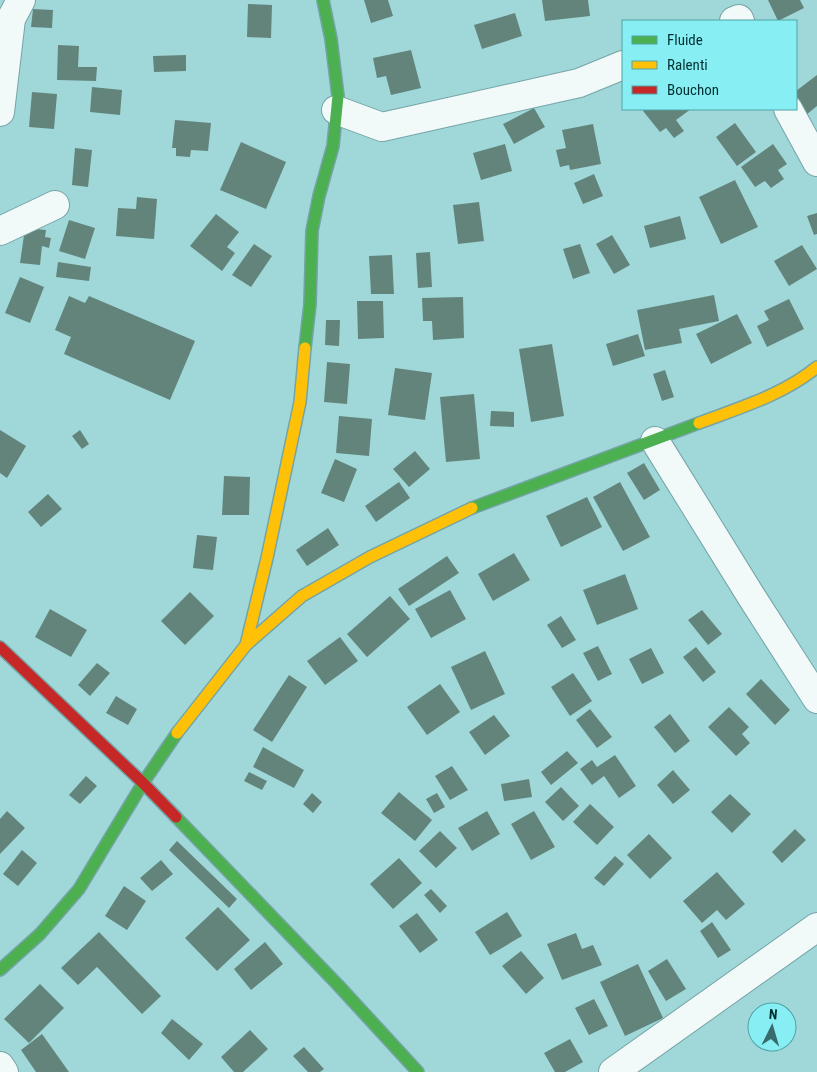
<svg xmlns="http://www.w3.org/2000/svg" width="817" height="1072" font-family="'Roboto Condensed',sans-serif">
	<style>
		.building { fill: #63847a }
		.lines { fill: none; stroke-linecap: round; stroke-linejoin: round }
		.street-casing { stroke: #75a4a6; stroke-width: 30 }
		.fast-casing { stroke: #75a4a6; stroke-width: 14 }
		.slow-casing { stroke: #75a4a6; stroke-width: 14 }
		.jam-casing { stroke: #75a4a6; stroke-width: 14 }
		.street { stroke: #f1f9f9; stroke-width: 28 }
		.fast { stroke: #4caf50; stroke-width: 11 }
		.slow { stroke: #ffc107; stroke-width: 11 }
		.jam { stroke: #c62828; stroke-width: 11 }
	</style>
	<rect width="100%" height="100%" fill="#a0d8da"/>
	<!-- building -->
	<path class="building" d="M364 0H388L393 16 371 23Z
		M542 0H588L590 16 545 21Z
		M768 0H800L804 8 778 21Z
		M248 4 272 5 271 38 247 37Z
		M33 9 53 10 52 28 31 27Z
		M515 13 522 36 482 49 474 25Z
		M58 45 79 46 78 67H97L96 81 57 80Z
		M411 50 421 88 391 95 386 76 377 78 373 58Z
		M186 55V71L154 72 153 56Z
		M817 75V106L806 115 796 103V91Z
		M92 87 122 90 120 115 90 112Z
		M32 92 57 94 54 129 29 127Z
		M534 108 545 127 514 144 503 124Z
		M645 109H691L676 120 684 131 674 138 666 128 660 132 643 111Z
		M175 120 211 123 208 151 191 150 190 157 176 156V148H172Z
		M735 123 756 152 737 166 716 137Z
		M593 124 601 164 570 170 569 165 560 167 556 150 566 148 562 130Z
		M241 142 286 162 266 209 220 190Z
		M505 144 512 171 481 180 473 153Z
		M773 144 787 164 778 170 784 179 771 188 765 181 755 187 741 167Z
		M75 148 92 150 88 187 72 185Z
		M594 174 603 196 583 204 574 183Z
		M735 180 758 227 721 244 699 197Z
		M137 197 157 199 154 239 116 236 118 208 136 209Z
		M479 202 484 241 458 244 453 205Z
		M817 213V234L814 235 807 216Z
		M216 214 239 232 227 247 235 253 222 271 190 246Z
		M680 216 686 239 650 248 644 226Z
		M69 220 95 228 85 259 59 251Z
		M25 228 46 230 45 237 51 238 49 248 42 246 40 265 20 263Z
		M612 235 630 265 614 274 596 244Z
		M254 244 272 256 251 287 232 275Z
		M580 244 590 273 573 279 563 249Z
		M802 245 817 269 789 286 774 261Z
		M430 252 432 287 418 288 416 253Z
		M392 255 394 294H371L369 256Z
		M58 262 91 267 89 281 56 277Z
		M20 277 44 287 30 323 5 313Z
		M714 295 719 321 679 329 682 343 645 350 637 310Z
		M69 296 85 303 89 296 195 341 170 400 64 354 71 337 55 330Z
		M463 297 464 338 433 340 432 321H423L422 298Z
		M789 299 804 329 767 347 757 326 769 320 764 311Z
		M357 301H383L384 338 358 339Z
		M737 314 752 343 711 364 696 334Z
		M326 320H340L339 346 325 345Z
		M638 334 645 356 613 366 606 344Z
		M552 344 564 416 531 422 519 349Z
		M327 362 350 364 347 404 324 402Z
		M395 368 432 373 425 420 388 415Z
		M665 370 674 397 662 401 653 374Z
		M474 394 480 459 446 462 440 397Z
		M491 411 514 412V427L490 426Z
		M339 416 372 419 369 456 336 453Z
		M0 430 26 446 7 478 0 473Z
		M80 430 89 444 82 449 72 436Z
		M415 451 430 469 409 487 393 469Z
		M335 459 357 469 344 502 321 493Z
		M644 463 660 490 644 500 627 473Z
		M224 476 250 477 249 515H222Z
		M399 482 410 498 376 522 365 506Z
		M620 482 650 537 623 551 593 497Z
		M48 494 62 509 41 527 28 512Z
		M587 497 602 527 561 547 546 516Z
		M328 528 339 545 307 566 296 550Z
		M197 535 217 537 213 570 193 568Z
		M514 553 530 580 493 601 478 574Z
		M447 556 459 573 409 606 398 589Z
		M625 574 638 609 597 625 583 590Z
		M450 590 466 619 431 638 415 609Z
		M190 592 214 616 185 645 161 621Z
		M390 596 410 619 367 657 347 634Z
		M50 609 87 630 71 657 35 637Z
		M702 610 722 634 708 645 688 620Z
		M561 616 576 640 562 648 547 625Z
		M340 637 358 661 325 685 307 661Z
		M598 646 612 674 598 681 583 653Z
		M696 647 716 672 703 682 683 657Z
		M651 648 664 673 642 684 629 659Z
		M485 651 505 694 471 710 451 667Z
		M97 663 110 673 90 696 78 685Z
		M573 673 592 701 570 716 551 687Z
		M289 675 307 687 272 742 253 730Z
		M761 679 790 710 775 725 746 694Z
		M440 684 460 712 427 735 407 707Z
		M116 696 137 709 128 725 106 713Z
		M729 707 749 727 742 734 750 743 736 756 708 727Z
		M590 709 612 737 597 748 576 720Z
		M670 714 690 741 675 753 654 727Z
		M494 715 510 736 485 755 469 732Z
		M263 747 304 770 294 788 253 767Z
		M567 751 578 763 551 785 541 772Z
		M615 755 636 786 619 798 604 776 592 785 580 769 592 760 597 767Z
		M452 766 468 790 450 800 435 776Z
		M673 770 690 790 673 804 657 785Z
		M249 772 267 781 262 790 244 781Z
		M86 776 97 786 80 804 69 795Z
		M529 779 532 797 504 801 501 784Z
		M561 787 579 806 563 821 545 802Z
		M399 792 432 820 415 841 381 813Z
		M312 793 322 802 313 813 303 804Z
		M437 793 445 807 434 813 426 799Z
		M730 794 751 814 732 833 711 812Z
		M590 804 614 827 597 845 573 822Z
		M7 811 25 828 0 854V819Z
		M487 811 500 834 472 851 458 828Z
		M534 811 555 847 531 860 511 824Z
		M795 829 806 840 782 863 772 852Z
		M440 831 457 848 436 868 419 851Z
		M649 834 672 858 650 879 627 855Z
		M177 841 237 899 229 908 169 850Z
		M22 850 37 863 18 886 3 874Z
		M615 856 624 864 604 886 594 878Z
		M399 858 422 883 393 909 370 884Z
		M161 860 173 874 152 891 140 878Z
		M717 872 745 904 726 920 717 910 702 923 683 901Z
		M124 886 146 901 127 930 105 916Z
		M431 889 447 906 440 913 424 895Z
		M218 907 250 940 217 971 185 938Z
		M507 912 522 936 490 955 475 932Z
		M417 913 438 940 420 953 399 926Z
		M712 922 731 950 718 958 700 931Z
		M99 932 161 996 142 1014 97 967 78 985 61 968Z
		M576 933 582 949 593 945 602 965 562 980 547 944Z
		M265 942 283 964 251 990 234 969Z
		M521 951 544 978 526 994 502 966Z
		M667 959 686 989 666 1001 648 971Z
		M638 964 663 1018 625 1036 600 982Z
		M40 984 64 1008 29 1043 4 1019Z
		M594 999 608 1026 589 1035 575 1008Z
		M172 1019 203 1044 189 1060 161 1033Z
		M250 1030 268 1049 243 1072H234L221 1057Z
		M42 1034 69 1072H36L21 1050Z
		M570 1039 583 1062 565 1072H555L544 1053Z
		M304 1047 324 1069 320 1072H308L293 1056Z"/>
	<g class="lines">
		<defs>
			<path id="street" d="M734 21 739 19 740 21
				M788 109 817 162
				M336 110 382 127 579 83 623 65
				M0 112 11 19 21 0
				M0 231 55 205
				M655 441 751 596 817 699
				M0 1066 4 1072
				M613 1072 817 927"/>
			<path id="fast" d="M305 348 310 304 312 231 319 196 333 146 338 96 331 39 323 0
				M472 508 699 423
				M176 817 338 985 418 1072
				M0 970 40 934 79 889 143 783 177 733"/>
			<path id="slow" d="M699 423C739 408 783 395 817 367
				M246 645 267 558 300 402 305 348
				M177 733 246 645 302 596 370 557 472 508"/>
			<path id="jam" d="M0 647 143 783 176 817"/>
		</defs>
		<!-- street casing -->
		<use href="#street" class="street-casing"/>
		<!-- fast casing -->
		<use href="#fast" class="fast-casing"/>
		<!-- slow casing -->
		<use href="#slow" class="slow-casing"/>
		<!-- jam casing -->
		<use href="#jam" class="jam-casing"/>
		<!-- street -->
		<use href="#street" class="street"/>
		<!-- fast -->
		<use href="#fast" class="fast"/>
		<!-- slow -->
		<use href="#slow" class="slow"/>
		<!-- jam -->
		<use href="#jam" class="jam"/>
	</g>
	<!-- legend -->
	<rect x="622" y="20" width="175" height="90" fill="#87eff3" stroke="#51a3a6"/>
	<rect x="632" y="36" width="25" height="8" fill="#4caf50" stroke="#51a3a6"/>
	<text x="667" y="45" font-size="15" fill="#003032">Fluide</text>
	<rect x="632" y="61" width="25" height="8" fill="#ffc107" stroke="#51a3a6"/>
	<text x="667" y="70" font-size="15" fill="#003032">Ralenti</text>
	<rect x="632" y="86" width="25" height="8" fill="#c62828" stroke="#51a3a6"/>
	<text x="667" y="95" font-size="15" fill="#003032">Bouchon</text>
	<!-- north arrow -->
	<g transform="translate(772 1027) rotate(5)"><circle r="24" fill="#87eff3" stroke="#51a3a6"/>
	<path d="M0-4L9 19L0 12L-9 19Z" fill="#386b6d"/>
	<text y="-8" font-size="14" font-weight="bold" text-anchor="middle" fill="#003032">N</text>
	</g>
</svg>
